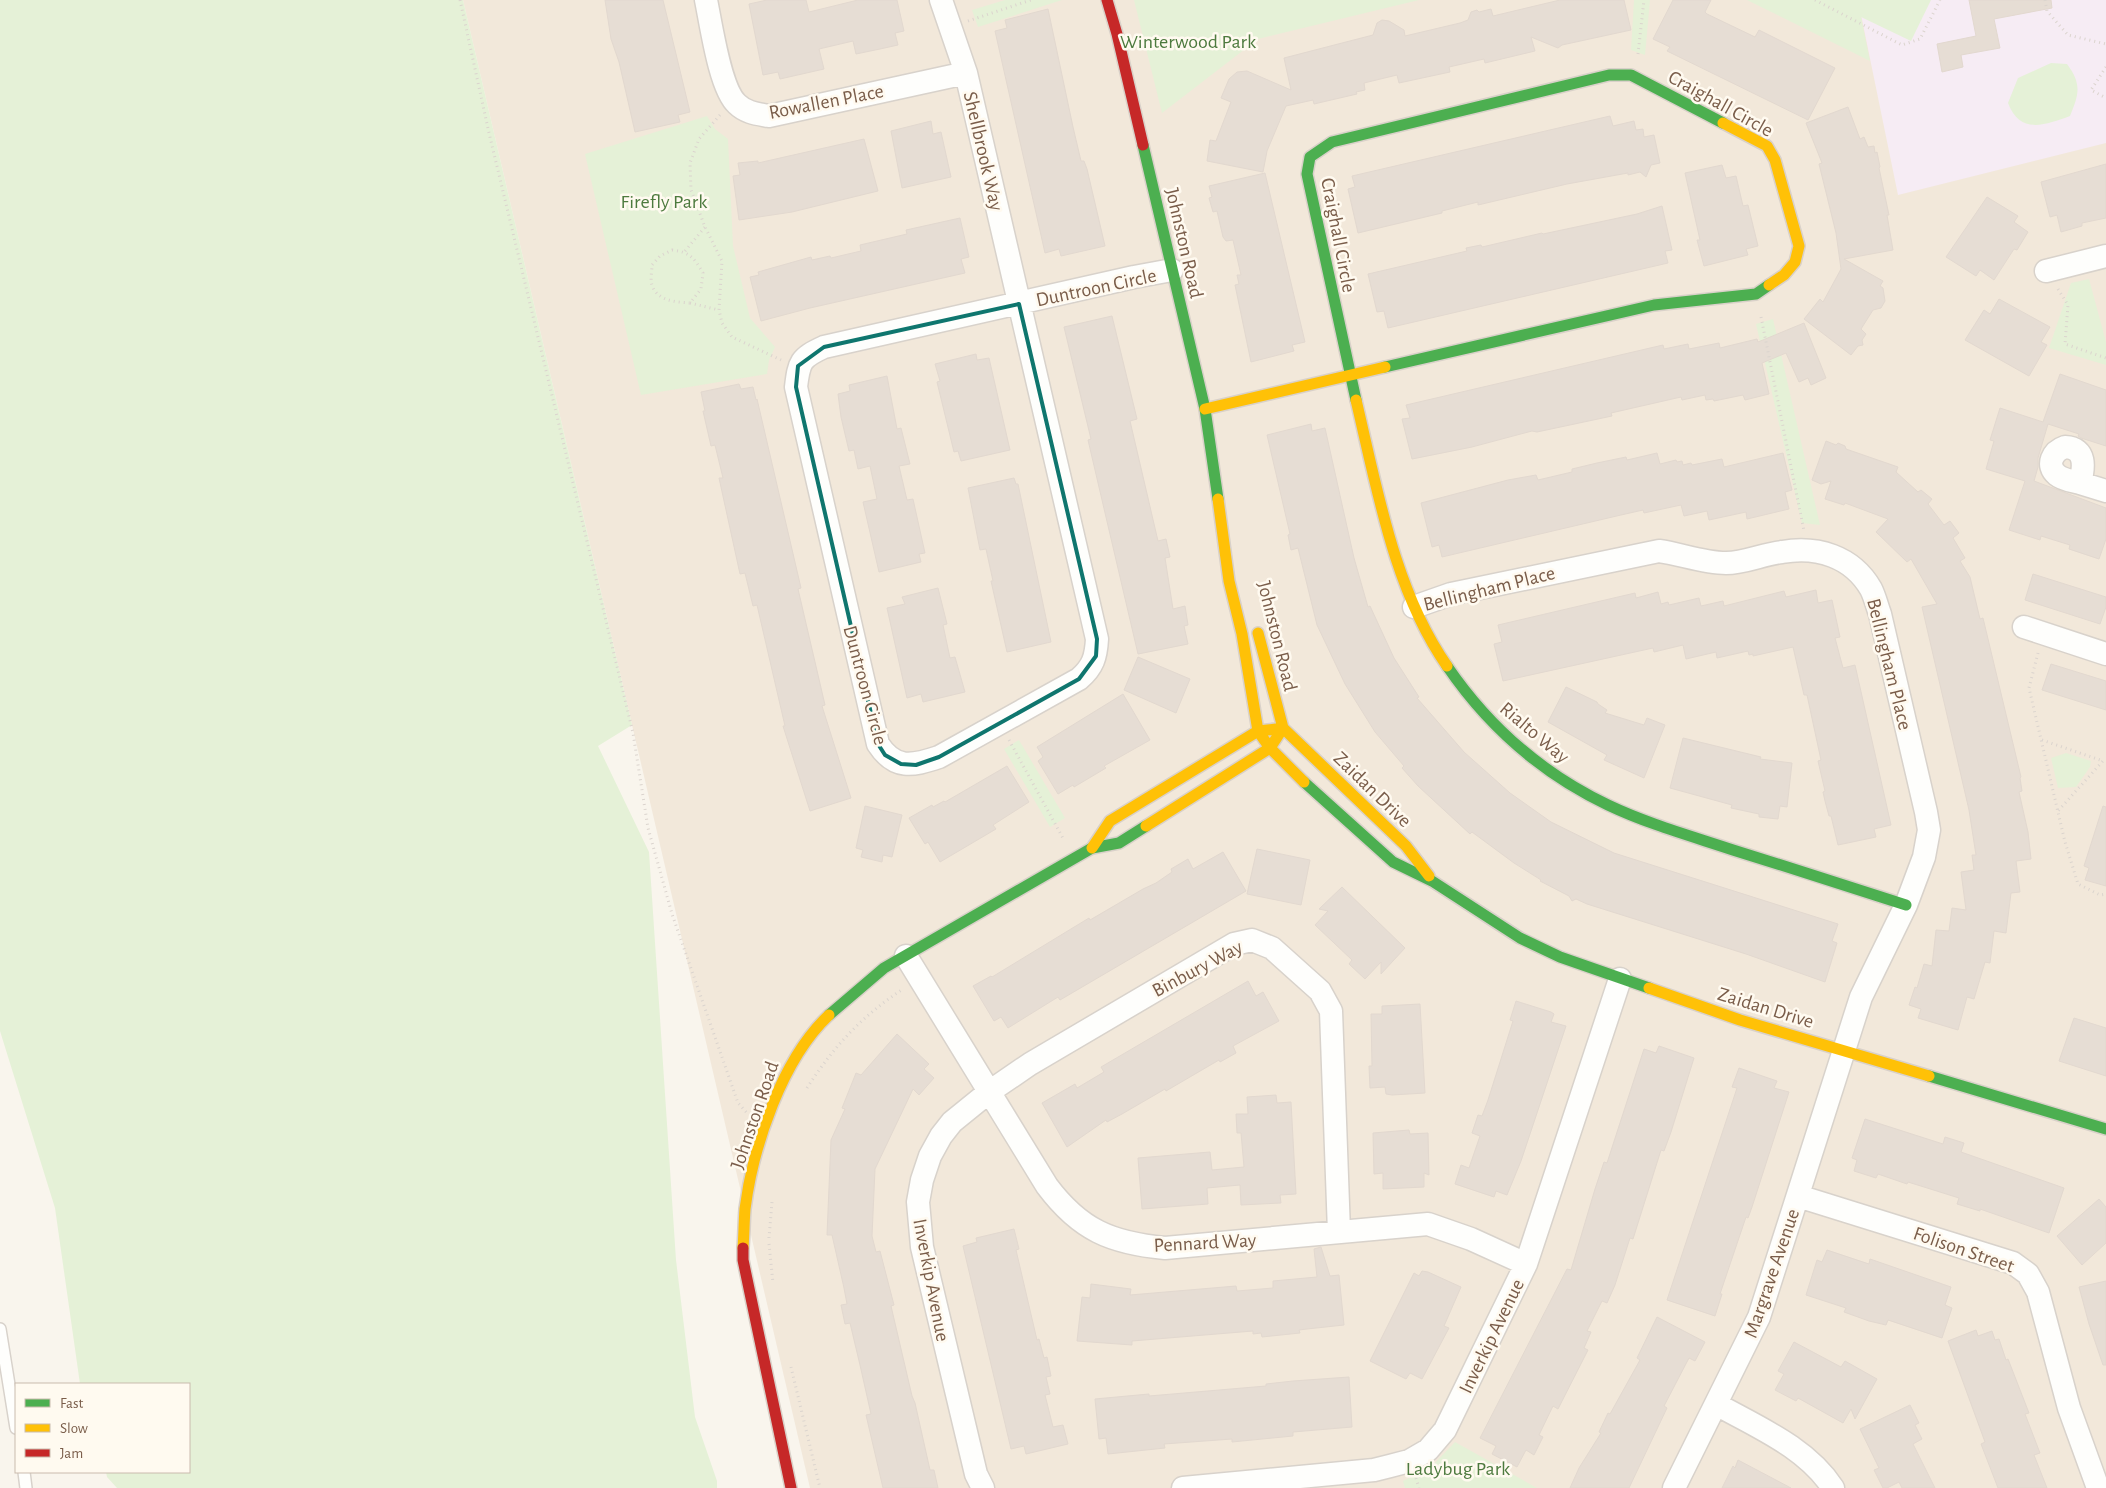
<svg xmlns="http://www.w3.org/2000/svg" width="2106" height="1488" font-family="'Alegreya Sans',sans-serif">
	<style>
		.residential { fill: #f2e8da }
		.education { fill: #f6ecf4 }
		.green { fill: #e5f1d7 }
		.building { fill: #e6ddd4; stroke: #e2d8cf }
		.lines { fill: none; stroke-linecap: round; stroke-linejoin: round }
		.lane-casing { stroke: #d8d2cb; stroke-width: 14 }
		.street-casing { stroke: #d8d2cb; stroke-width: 25 }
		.fast-casing { stroke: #d9d1c9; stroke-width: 14 }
		.slow-casing { stroke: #d9d1c9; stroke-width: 14 }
		.jam-casing { stroke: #d9d1c9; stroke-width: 14 }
		.path { stroke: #dbd4ce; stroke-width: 3; stroke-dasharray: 1 4; stroke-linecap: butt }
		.lane { stroke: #fefefc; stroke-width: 11 }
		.street { stroke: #fefefc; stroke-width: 22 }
		.fast { stroke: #4caf50; stroke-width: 11 }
		.slow { stroke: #ffc107; stroke-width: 11 }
		.jam { stroke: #c62828; stroke-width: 11 }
		.marked { fill: none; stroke: #0f766e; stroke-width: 4; stroke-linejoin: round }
		.labels { text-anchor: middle; stroke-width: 5; stroke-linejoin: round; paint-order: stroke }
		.park-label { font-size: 20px; fill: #4d7a3e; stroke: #fffaf0 }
		.street-label { font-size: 20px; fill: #7a5d4a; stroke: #fffaf0 }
	</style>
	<rect width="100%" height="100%" fill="#f9f5ed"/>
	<!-- residential -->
	<path class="residential" d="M463 0H2106V1488H810Z"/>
	<!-- education -->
	<path class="education" d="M1858 0H2106V143L1898 195Z"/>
	<!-- green -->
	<path class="green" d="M0 0H463L632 725 598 746 649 852 676 1260 695 1417 717 1481V1488H117L107 1477 106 1472H189V1384H80L55 1208 0 1031Z
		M1005 0H1062L978 27 972 10Z
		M1134 0H1419L1258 39 1162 113Z
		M1634 0H1650L1645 55 1631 50Z
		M1747 0H1931L1911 41 1861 17 1870 61Z
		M2051 63 2067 64C2082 84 2079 94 2070 116 2045 125 2020 135 2008 103L2018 78Z
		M707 116 715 129 728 139 733 246 750 318 775 347 769 360 767 374 641 395 585 154Z
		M2089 279 2106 342V365L2049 348 2071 283Z
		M1773 319 1820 525 1802 523 1756 324Z
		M1019 740 1065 818 1050 827 1004 749Z
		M2066 753 2091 761 2090 767 2076 787 2058 788 2051 758Z
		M1455 1442 1537 1488H1405L1403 1481 1432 1466Z"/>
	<!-- building -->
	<path class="building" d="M605 0H663L690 112 678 115 680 122 635 132 619 62 611 39Z
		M767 0H806L809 12 858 0H897L904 31 895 33 898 45 880 49 856 54 853 41 819 49 824 69 780 79 778 72 763 75 749 4Z
		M1560 0H1624L1631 30 1562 45 1558 48 1531 37 1535 51 1485 63 1484 59 1449 67 1450 72 1399 83 1397 75 1364 83 1365 90 1356 92 1357 94 1314 104 1313 100 1286 106 1267 151 1263 172 1207 161 1210 140 1216 141 1231 102 1221 98 1229 79 1237 72 1247 71 1291 90 1284 58 1373 35 1377 23 1382 20 1389 21 1404 30 1405 36 1460 23 1468 20 1471 12 1477 10 1479 12 1491 9 1493 16Z
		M1673 0H1711L1705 12 1707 14 1755 37 1759 30 1835 68 1808 120 1667 51 1670 47 1653 39Z
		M1969 0H2051L2052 8 1994 19 2000 48 1961 55 1963 67 1942 72 1937 44 1976 36Z
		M1048 9 1073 127 1081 161H1084L1087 169 1105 246 1061 256 1059 249 1045 253 995 31 1007 28 1005 20Z
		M1848 107 1860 139 1864 137 1868 147 1874 146 1875 153 1877 152 1880 167 1879 168 1889 215H1887L1893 250 1844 259 1883 281 1880 286 1883 288 1885 301 1881 308 1873 310 1861 329 1866 334 1862 340 1863 345 1858 346 1851 355 1804 319 1820 299 1823 302 1841 269 1836 233 1819 164 1822 163 1806 123Z
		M1610 116 1613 126 1634 121 1636 130 1643 129 1644 137 1654 135 1660 163 1651 165 1646 177 1640 172 1628 175V173L1567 184 1478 205V202L1442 211V213L1358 233 1348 189 1355 187 1352 176Z
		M931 121 933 134 941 132 951 177 902 188 891 131Z
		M864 139 878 191 792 212 739 220 733 176 740 175 738 163 758 161V163Z
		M2106 164V218L2082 223V226L2061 232 2057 215 2050 217 2041 182Z
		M1722 165 1726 178 1736 176 1743 206 1748 205 1758 246 1746 249 1748 255 1704 266 1697 240H1700L1685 173Z
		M1265 173 1305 342 1292 345 1294 351 1251 362 1235 285 1239 284 1237 275H1241L1233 240 1226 241 1223 237 1217 211 1213 212 1209 198 1212 197 1209 186Z
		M1987 197 2018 216 2014 222 2028 232 2017 250 2014 249 1994 280 1980 270 1976 276 1946 257Z
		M1662 206 1672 250 1665 251 1668 263 1388 328 1384 311 1377 312 1368 274 1467 251 1466 248 1481 245 1482 247 1542 233 1543 234 1637 214Z
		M960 218 969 257 961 259 965 273 810 308 761 321 750 277 759 275 758 272 811 257 812 260 830 256 831 258 861 251 860 245 907 234 906 230Z
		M1999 299 2050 327 2041 342 2047 345 2029 376 1965 340 1984 310 1990 314Z
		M1112 316 1137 419 1130 421 1148 498 1158 541 1166 539 1170 557 1165 558 1173 609 1185 606 1188 625 1184 626 1188 644 1138 654 1088 440 1091 439 1064 327Z
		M1804 323 1826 378 1811 385 1808 378 1799 382 1786 353 1762 363 1769 394 1745 400 1743 395 1714 401 1713 399 1706 400 1705 395 1682 400 1681 397 1611 413 1612 416 1537 432 1532 431 1472 447 1412 459 1402 419 1410 418 1406 405 1663 345 1664 349 1688 344 1689 349 1719 343 1720 348 1757 339 1758 342Z
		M976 354 977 360 989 358 1010 450 961 461 958 451 954 452 937 382 940 381 935 364Z
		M2060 374 2106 390V446L2081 438 2078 436 2079 434 2048 424 2038 458V467L2034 481 2106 508V539L2099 559 2069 549 2070 545 2041 536 2040 540 2009 530 2025 481 1986 469 1994 441 1990 440 2000 408 2043 422Z
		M887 376 897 429 901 428 910 464 899 466 907 500 913 499 925 553 919 554 921 562 879 572 863 502 877 499 870 466 858 469 854 450 849 451 841 417 838 394 850 391 849 385Z
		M739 384 741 389 753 387 756 400 757 399 801 588 798 589 825 705 822 706 851 798 810 811 783 726H785L757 605 753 606 745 573 740 574 719 478H723L715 445 711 446 703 411H705L701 392Z
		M1311 424 1312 431 1325 428 1354 558 1368 607 1370 606 1394 658 1419 697 1417 698 1464 752 1510 793 1551 822 1614 853 1838 924 1832 941 1837 943 1825 982 1746 954 1587 904 1576 899 1572 901 1569 896 1540 881 1541 880 1514 863 1472 832 1470 834 1418 786 1402 768 1404 766 1375 732 1345 684 1317 625 1298 548 1291 550 1288 535 1290 534 1267 435Z
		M1826 441 1836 445 1838 443 1845 446 1846 449 1898 467 1896 472 1918 492 1921 490 1932 499 1928 504 1944 525 1950 521 1959 533 1953 538 1965 558 1960 561 1970 577 1980 619 1983 618 2021 777 2020 778 2022 791 2019 792 2028 832 2031 859 2016 861 2020 892 2011 893 2006 933 1994 931 1990 963 1985 962 1974 999 1967 997 1958 1030 1918 1018 1921 1009 1909 1005 1915 987 1917 988 1924 964 1932 966 1936 930 1949 931 1952 908 1966 910 1961 872 1974 870 1972 855H1976L1969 810 1922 607 1937 604 1911 559 1907 562 1876 532 1888 519 1845 503 1844 505 1825 499 1831 481 1821 484 1812 480Z
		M1657 453 1660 464 1676 460 1677 462 1682 461 1683 465 1691 463 1692 465 1722 459 1724 467 1783 453 1792 490 1785 492 1789 509 1747 519 1746 512 1709 520 1707 511 1684 516 1681 505 1644 513 1643 510 1621 515 1442 557 1439 545 1432 547 1421 503 1508 480 1536 475 1538 480 1572 472V469L1597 463 1626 457 1627 460Z
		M1014 478 1016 484H1018L1051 642 1007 652 991 581H993L986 549 980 550 968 488Z
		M2033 574 2106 597V607L2100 624 2025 600Z
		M938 588 947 624 943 625 950 658 955 657 965 692 923 702 921 694 907 698 887 608 905 604 902 597Z
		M1816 590 1818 603 1832 600 1840 637 1835 638 1843 668 1855 665 1891 825 1874 829 1876 837 1838 845 1831 816H1829L1825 801 1823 792 1825 791 1818 761 1821 760 1807 695H1804L1793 647 1753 656V654L1749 655 1748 651 1717 658 1716 652 1686 659 1683 645 1654 652 1653 648 1503 681 1494 644 1502 642 1498 625 1635 593 1636 598 1658 592 1661 604 1668 602 1669 605 1699 598 1701 606 1723 601 1724 606 1784 591 1786 597Z
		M1138 657 1190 679 1176 713 1124 690Z
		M2051 664 2106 681V710L2042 690Z
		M1566 687 1597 702 1598 704 1607 710 1605 713 1644 725 1647 718 1665 725 1644 778 1604 760 1607 755 1548 722Z
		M1123 694 1150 740 1104 766 1106 768 1074 787 1073 785 1058 794 1038 761 1043 757 1037 747Z
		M1683 738 1761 757 1760 759 1792 763 1787 807 1780 806 1778 819 1759 817V814L1731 808 1732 805 1670 788Z
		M1007 766 1029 802 993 825 996 829 940 862 928 842 925 844 909 818 932 805 933 807 944 801 945 802Z
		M865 806 902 815 892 857 883 855 882 862 861 857 863 850 856 848Z
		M2103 806 2106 807V886L2085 880 2089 868 2084 866Z
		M1257 849 1310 860 1301 905 1247 894Z
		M1223 852 1246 891 1060 1000 1058 997 1008 1028 1001 1017 994 1021 973 986 991 976 992 977 1089 918 1090 920 1143 889 1156 883 1172 872 1171 869 1188 859 1193 869Z
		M1342 887 1405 948 1381 974V962L1365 979 1349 964 1352 960 1315 925 1328 911 1319 909Z
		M1248 981 1256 996 1263 992 1279 1021 1233 1046 1236 1053 1220 1062 1219 1060 1166 1091 1165 1089 1122 1114 1107 1122 1106 1120 1067 1147 1042 1103 1075 1084 1077 1088 1104 1072 1101 1067Z
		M1516 1001 1551 1012 1554 1014 1551 1022 1566 1026 1521 1161 1507 1195 1496 1191 1494 1197 1455 1184 1461 1165 1469 1168 1480 1136 1472 1133 1478 1115 1482 1116 1488 1100 1513 1021 1510 1020Z
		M1420 1004 1425 1093 1392 1095 1386 1094 1385 1087 1370 1088 1369 1066H1372L1371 1014H1382V1006Z
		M2074 1018 2106 1028V1076L2059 1061Z
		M897 1034 929 1064 924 1069 934 1078 919 1095 913 1089 875 1169 872 1236 876 1252 880 1251 894 1305 891 1306 912 1396 915 1403 930 1470H934L938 1488H883L866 1415 871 1414 860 1365 850 1323 845 1324 841 1305 847 1304 844 1288 832 1235H827L831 1140 845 1109 842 1108 856 1073 861 1075Z
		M1659 1046 1694 1058 1671 1132 1664 1151 1661 1150 1633 1239 1630 1238 1615 1285 1607 1303 1602 1301 1587 1331 1591 1332 1584 1348 1588 1350 1558 1409 1553 1406 1539 1435 1543 1437 1534 1455 1526 1450 1517 1467 1492 1454 1496 1446 1480 1438 1567 1269 1571 1270 1595 1189 1604 1162 1607 1163 1644 1049 1656 1053Z
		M1739 1068 1777 1081 1774 1088 1789 1092 1752 1207 1748 1218 1746 1217 1720 1294H1722L1715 1316 1667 1300 1737 1088 1732 1087Z
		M1276 1095 1277 1103 1291 1102 1296 1194 1280 1195 1281 1203 1241 1205 1240 1185 1207 1188 1208 1204 1142 1209 1138 1158 1210 1152 1212 1170 1244 1167 1241 1133H1237L1236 1114H1248L1247 1097Z
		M1865 1119 1943 1144 1945 1137 1964 1143 1961 1152 2064 1188 2049 1233 1980 1209V1211L1957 1204 1959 1198 1908 1182 1907 1184 1878 1174 1876 1178 1854 1171 1857 1160 1852 1158Z
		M1409 1130 1410 1134 1428 1133 1429 1175 1424 1173V1187L1383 1189V1173L1374 1174 1373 1133Z
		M2099 1199 2106 1207V1243L2082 1265 2057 1236Z
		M1014 1229 1019 1249 1016 1250 1037 1340 1039 1339 1044 1358 1047 1357 1051 1376 1046 1377 1050 1394 1045 1395 1053 1427 1063 1425 1068 1444 1026 1454 1024 1446 1011 1449 963 1246 977 1242 976 1238Z
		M1321 1247 1330 1276 1339 1275 1344 1325 1307 1329 1299 1330 1300 1333 1262 1337 1261 1333 1253 1334V1331L1132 1341V1345L1077 1341 1082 1297 1090 1298 1091 1284 1131 1289 1130 1295 1236 1286 1237 1291 1273 1288V1281L1317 1277 1314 1249Z
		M1827 1250 1869 1264 1870 1259 1951 1287 1945 1305 1952 1308 1942 1338 1888 1320 1886 1325 1869 1321 1844 1312 1846 1308 1806 1295 1817 1260 1822 1262Z
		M1422 1271 1428 1272 1461 1287 1444 1326 1449 1328 1422 1379 1410 1373 1406 1379 1370 1361 1414 1273 1419 1276Z
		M2106 1281V1365H2103L2089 1324 2079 1287Z
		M1657 1317 1705 1342 1695 1361 1689 1358 1664 1406 1667 1408 1629 1488H1570L1579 1468 1601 1433 1599 1432 1608 1413 1610 1414 1640 1360 1637 1358Z
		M1976 1330 1978 1336 1992 1331 1995 1340 1999 1339 2006 1360 2008 1359 2029 1413 2025 1414 2040 1453 2034 1455 2047 1488H1998L1981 1444 1985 1442 1948 1341Z
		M1794 1342 1841 1367 1845 1361 1877 1379 1855 1419 1851 1409 1843 1423 1798 1398 1796 1401 1775 1390 1784 1374 1778 1371Z
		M1349 1377 1352 1427 1293 1432V1436L1232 1442V1439L1164 1444 1165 1448 1108 1454 1106 1438 1099 1439 1095 1399 1149 1394V1396L1266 1386V1384L1293 1381Z
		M1910 1405 1919 1423 1915 1425 1922 1439 1913 1444 1935 1488H1902L1899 1482 1887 1488H1883L1874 1470 1879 1468 1860 1429Z
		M1738 1460 1791 1488H1722L1733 1466 1735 1468Z"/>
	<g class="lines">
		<defs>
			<path id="lane" d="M0 1329 16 1428
				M24 1472 26 1488"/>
			<path id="street" d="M706 0C711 24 720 89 737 104 746 113 758 114 769 116L966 73
				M941 0 966 73 1097 639C1096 657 1093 667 1079 679L939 757C912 766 895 770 878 744L796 387C799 362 800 358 824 347L1134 277 1172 270
				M2046 271 2106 256
				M2065 447C2087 448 2084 468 2080 483 2073 481 2063 480 2057 475 2045 465 2053 451 2065 447Z
				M2080 483 2106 491
				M1414 607 1451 594 1659 551C1681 554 1703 563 1726 563 1745 563 1763 554 1782 552 1817 546 1852 556 1871 589 1875 597 1877 606 1880 614L1926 812 1929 830 1924 857 1906 905 1861 997 1759 1317 1674 1488
				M2024 627 2106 654
				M906 956 1047 1186C1080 1230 1111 1243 1165 1248L1428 1224 1471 1239 1526 1264
				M1798 1196 2013 1263 2028 1274 2038 1292 2069 1408 2098 1488
				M1716 1404C1757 1427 1806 1447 1833 1488
				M983 1488 976 1474 922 1247 918 1202 922 1180 930 1156 941 1136 952 1122 989 1092 1030 1064 1234 944 1252 940 1272 948 1320 991 1331 1011 1339 1232
				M1183 1488 1374 1470 1390 1466 1409 1461 1428 1450 1445 1430 1526 1264 1620 979"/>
			<path id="fast" d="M1143 145 1205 409 1218 499
				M1385 367 1654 305 1756 294 1769 285
				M1356 400 1307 174 1310 157 1332 142 1609 75H1631L1723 123
				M1447 666C1488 726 1543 774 1608 805 1648 824 1691 836 1733 850 1791 868 1848 886 1906 905
				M1304 782 1393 862 1432 881 1520 938 1560 957 1649 988
				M829 1015 884 968 1092 848 1119 843 1146 826
				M1929 1076 2106 1129"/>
			<path id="slow" d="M1723 123 1767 146 1775 160 1799 246 1795 262 1784 275 1769 285
				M1356 400C1377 488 1394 590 1447 666
				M1205 409 1385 367
				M1218 499 1229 581 1242 634 1258 731 1270 748 1304 782
				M1283 728 1406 846 1429 876
				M1146 826 1270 748 1283 728 1258 633
				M1092 848 1110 821 1258 731 1276 729
				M1649 988 1740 1020 1929 1076
				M743 1248C744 1235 744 1222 745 1209 753 1146 782 1059 829 1015"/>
			<path id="jam" d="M1107 0 1117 34 1143 145
				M743 1248V1260L791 1488"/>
		</defs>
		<!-- lane casing -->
		<use href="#lane" class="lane-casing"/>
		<!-- street casing -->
		<use href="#street" class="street-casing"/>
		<!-- fast casing -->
		<use href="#fast" class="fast-casing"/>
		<!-- slow casing -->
		<use href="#slow" class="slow-casing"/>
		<!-- jam casing -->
		<use href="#jam" class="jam-casing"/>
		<!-- path -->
		<path class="path" d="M460 0 489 133 633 733 648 828 672 914 738 1103 747 1113
			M1815 0 1902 45 1920 39 1940 0
			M2045 0 2047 11 2068 35 2106 44
			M968 21 1031 0
			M1638 54 1644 0
			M2106 67 2091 90 2106 98
			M720 115 699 139 690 163 691 190 705 227 722 261 719 310 722 323 732 337 781 360
			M672 250C690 252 694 258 703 273L701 289 690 303C676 302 657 301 652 285 650 280 652 271 652 265L660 256Z
			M685 251 705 227
			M2058 289 2068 305 2065 344 2106 358
			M690 303 719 310
			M1761 317 1804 531
			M2038 653 2029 688 2065 842 2078 884 2100 895 2106 894
			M1009 740 1064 840
			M2042 740 2103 761 2058 811
			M807 1088C834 1046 862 1016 903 989
			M769 1238 772 1202
			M769 1244 773 1283
			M791 1367 820 1488
			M1416 1478 1419 1488"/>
		<!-- lane -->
		<use href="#lane" class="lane"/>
		<!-- street -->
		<use href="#street" class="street"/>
		<!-- fast -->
		<use href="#fast" class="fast"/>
		<!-- slow -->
		<use href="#slow" class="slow"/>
		<!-- jam -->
		<use href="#jam" class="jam"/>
	</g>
	<!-- marked area -->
	<path class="marked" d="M1019 304 1097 639 1096 656 1079 679 939 757 916 765 901 764 885 755 878 744 796 387 798 366 824 347Z"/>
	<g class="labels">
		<!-- park labels -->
		<g class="park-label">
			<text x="1188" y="48">Winterwood Park</text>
			<text x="664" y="208">Firefly Park</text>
			<text x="1458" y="1475">Ladybug Park</text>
		</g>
		<!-- street labels -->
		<g class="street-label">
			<text transform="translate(826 101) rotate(-11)" y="7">Rowallen Place</text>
			<text transform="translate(1721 103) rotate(29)" y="7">Craighall Circle</text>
			<text transform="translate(984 151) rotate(77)" y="7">Shellbrook Way</text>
			<text transform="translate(1339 235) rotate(79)" y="7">Craighall Circle</text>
			<text transform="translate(1185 243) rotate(77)" y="7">Johnston Road</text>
			<text transform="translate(1096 287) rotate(-12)" y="7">Duntroon Circle</text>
			<text transform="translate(1489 588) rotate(-14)" y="7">Bellingham Place</text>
			<text transform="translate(1278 636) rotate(76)" y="7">Johnston Road</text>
			<text transform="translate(1890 664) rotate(76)" y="7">Bellingham Place</text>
			<text transform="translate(866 685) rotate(75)" y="7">Duntroon Circle</text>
			<text transform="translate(1535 732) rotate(40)" y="7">Rialto Way</text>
			<text transform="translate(1373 789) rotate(44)" y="7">Zaidan Drive</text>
			<text transform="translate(1197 968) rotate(-28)" y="7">Binbury Way</text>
			<text transform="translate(1766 1007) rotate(17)" y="7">Zaidan Drive</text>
			<text transform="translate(754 1115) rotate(-71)" y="7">Johnston Road</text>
			<text transform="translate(1205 1242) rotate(-3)" y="7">Pennard Way</text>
			<text transform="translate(1964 1249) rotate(19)" y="7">Folison Street</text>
			<text transform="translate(1771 1273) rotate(-71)" y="7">Margrave Avenue</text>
			<text transform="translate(932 1280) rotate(79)" y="7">Inverkip Avenue</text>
			<text transform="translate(1491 1336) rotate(-64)" y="7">Inverkip Avenue</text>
		</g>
	</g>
	<!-- legend -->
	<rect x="15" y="1383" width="175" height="90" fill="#fffaf0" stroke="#cabbae"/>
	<rect x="25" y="1399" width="25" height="8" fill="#4caf50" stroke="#cabbae"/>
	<text x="60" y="1408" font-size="15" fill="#7a5d4a">Fast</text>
	<rect x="25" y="1424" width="25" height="8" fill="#ffc107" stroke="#cabbae"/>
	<text x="60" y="1433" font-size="15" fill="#7a5d4a">Slow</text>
	<rect x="25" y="1449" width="25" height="8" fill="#c62828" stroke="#cabbae"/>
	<text x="60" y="1458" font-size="15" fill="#7a5d4a">Jam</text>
</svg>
